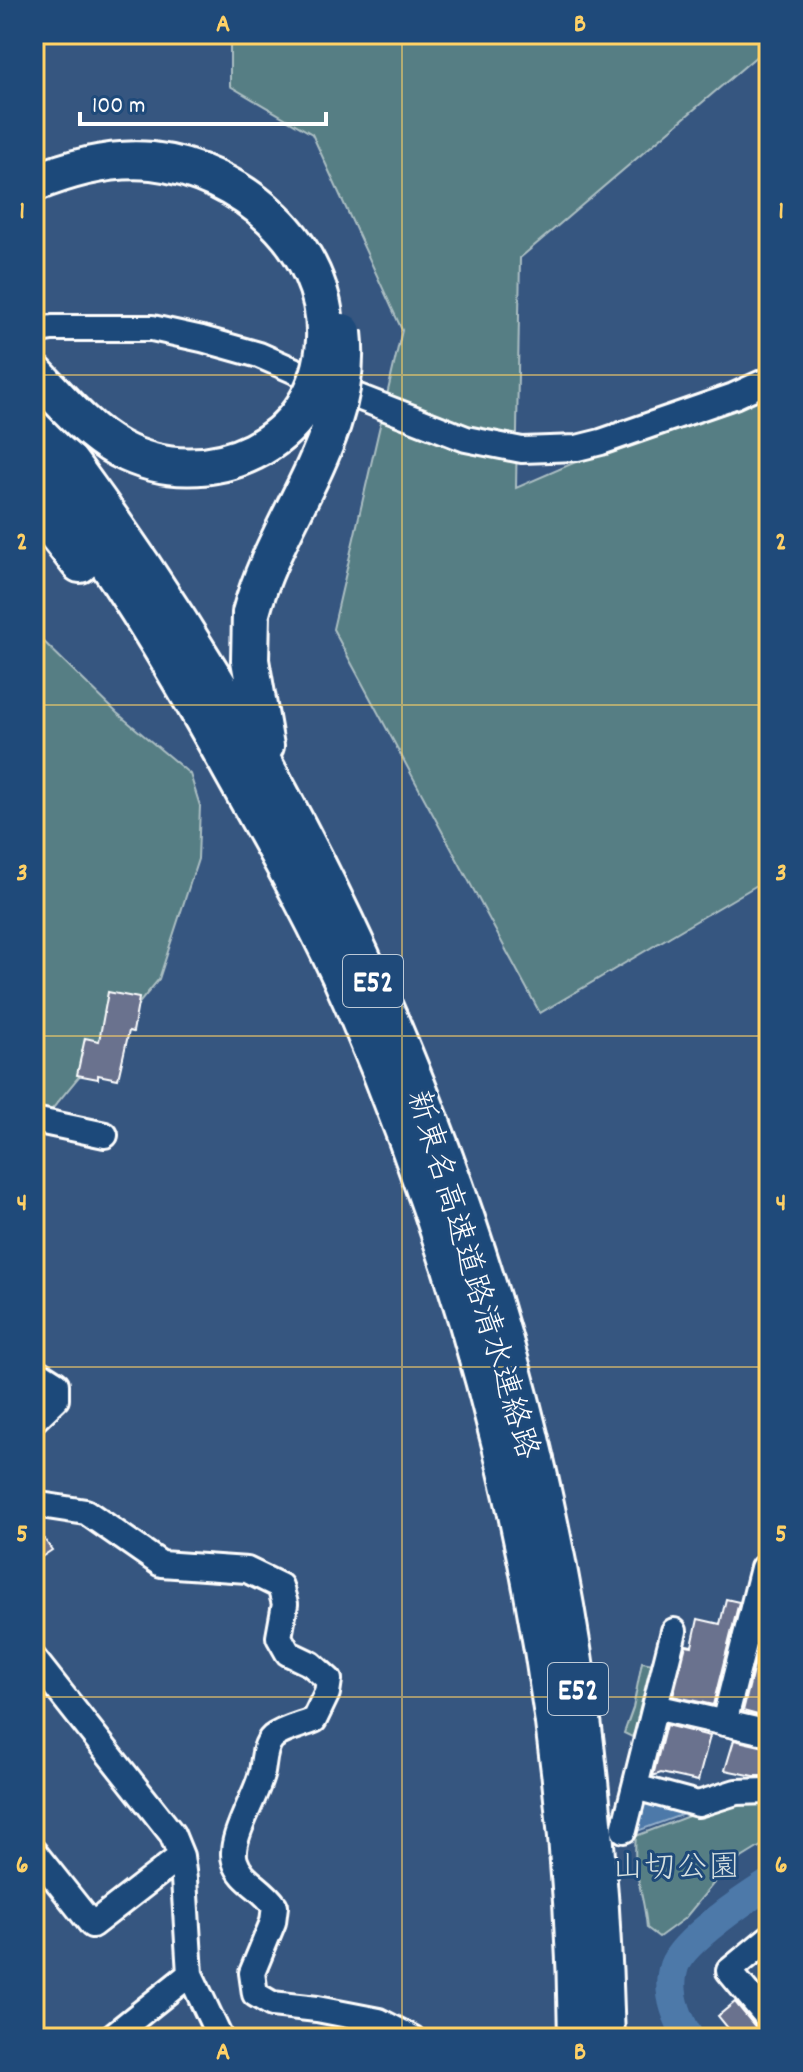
<svg xmlns="http://www.w3.org/2000/svg" width="803" height="2072" font-family="Dekko,'Klee One',sans-serif">
	<style>
		.green { fill: #577e84; stroke: #abbec2; stroke-width: 2 }
		.water { fill: #4d79a9; stroke: #94afcb; stroke-width: 2 }
		.lines { fill: none; stroke-linecap: round; stroke-linejoin: round }
		.river { stroke: #4d79a9; stroke-width: 30 }
		.building { fill: #6b728e; stroke: #fff; stroke-width: 2 }
		.minor-casing { stroke: #fff; stroke-width: 30 }
		.highway-casing { stroke: #fff; stroke-width: 42 }
		.minor { stroke: #1f4a7a; stroke-width: 24 }
		.highway { stroke: #1f4a7a; stroke-width: 36 }
		.highway-bridge-casing { stroke: #fff; stroke-width: 42; stroke-linecap: butt }
		.highway-bridge { stroke: #1f4a7a; stroke-width: 36 }
		.grid { fill: none; stroke: #ffd166; stroke-width: 2; stroke-opacity: 0.55 }
		.labels { text-anchor: middle; stroke-width: 6; stroke-linejoin: round; paint-order: stroke }
		.shield { fill: #1f4a7a; stroke: #bcc9d7; stroke-width: 2 }
		.shield-label { font-size: 30px; font-weight: bold; fill: #fff }
		.street-label { font-size: 32px; fill: #fff; stroke: #1f4a7a }
		.park-label { font-size: 32px; fill: #d5dfe0; stroke: #1f4a7a }
		.neatline { fill: none; stroke: #ffd166; stroke-width: 3 }
		.grid-label { font-size: 26px; text-anchor: middle; font-weight: bold; fill: #ffd166 }
	</style>
	<rect width="100%" height="100%" fill="#365680"/>
	<filter id="ink" filterUnits="userSpaceOnUse"><feTurbulence type="fractalNoise" baseFrequency=".0125" numOctaves="2"/><feDisplacementMap in="SourceGraphic" scale="16" xChannelSelector="R" yChannelSelector="G"/><feConvolveMatrix kernelMatrix="1 2 1 2 8 2 1 2 1" color-interpolation-filters="sRGB"/></filter>
	<g filter="url(#ink)">
		<!-- green -->
		<path class="green" d="M230 34H769V52L758 55 520 258 516 488 769 378V878L540 1013 333 629 402 330 312 134 230 86Z
			M34 632 117 713 190 774 200 806 198 859 159 979 40 1124 34 1127Z
			M642 1662 659 1665 652 1694 632 1737 624 1733 633 1708Z
			M759 1799 769 1811V1841L727 1867 685 1918 659 1937 647 1928C644 1892 632 1874 636 1836L728 1801Z"/>
		<!-- water -->
		<path class="water" d="M647 1797 695 1810 632 1833 638 1803Z"/>
		<g class="lines">
			<!-- river -->
			<path class="river" d="M689 2038C676 2016 666 1991 674 1966 683 1941 745 1899 769 1884"/>
		</g>
		<!-- building -->
		<path class="building" d="M108 992 139 998 133 1032 129 1031 118 1079 98 1075V1079L77 1075 85 1038 99 1041Z
			M34 1525 52 1550 34 1562Z
			M726 1599 739 1602 713 1705 673 1696 686 1645 692 1646 698 1619 720 1624Z
			M768 1610H769V1718L743 1711Z
			M666 1725 710 1736 698 1781 661 1773 653 1776Z
			M734 1740 769 1748V1776H754L725 1770Z
			M735 2002 757 2029 769 2034V2038H736L718 2016Z"/>
		<g class="lines">
			<defs>
				<path id="minor" d="M34 331 52 328H152L202 339 259 355 325 384 466 439 522 450 577 448 601 442 734 396 769 380
					M34 1120 105 1135
					M34 1370 56 1384V1399L34 1420
					M34 1504 86 1512 161 1564 247 1570 280 1586 285 1604 279 1637 288 1653 311 1664 329 1680 327 1693 314 1720C302 1725 283 1729 273 1737 264 1745 264 1761 262 1772 257 1796 228 1839 235 1861 241 1881 262 1887 275 1906L273 1922 252 1973 255 1994 272 2004 317 2009 379 2021 412 2038
					M34 1659 172 1834 181 1856 184 1879 190 1974 220 2038
					M655 1707 769 1733
					M724 1723 763 1568 769 1569
					M635 1787 698 1804 736 1792 769 1791
					M624 1830 674 1631
					M34 1852 92 1925 181 1856
					M769 1938 729 1971 769 2019
					M34 2036 35 2038
					M110 2038 190 1974"/>
				<path id="highway" d="M34 415C320 787 515 1231 579 1696 594 1810 603 1924 606 2038
					M34 461C110 558 172 662 231 769 274 846 318 923 353 1004 492 1329 574 1683 577 2038
					M34 505 80 564
					M251 613 250 660 265 746"/>
			</defs>
			<!-- minor casing -->
			<use href="#minor" class="minor-casing"/>
			<!-- highway casing -->
			<use href="#highway" class="highway-casing"/>
			<!-- minor -->
			<use href="#minor" class="minor"/>
			<!-- highway -->
			<use href="#highway" class="highway"/>
			<defs>
				<path id="highway-bridge" d="M34 183C71 168 112 157 152 161 240 171 329 245 325 340 320 445 207 496 119 449 86 431 60 399 34 372
					M251 613C276 517 355 436 343 332"/>
			</defs>
			<!-- highway-bridge casing -->
			<use href="#highway-bridge" class="highway-bridge-casing"/>
			<!-- highway-bridge -->
			<use href="#highway-bridge" class="highway-bridge"/>
		</g>
	</g>
	<!-- grid -->
	<path class="grid" d="M402 34V2038M34 375H769M34 705H769M34 1036H769M34 1367H769M34 1697H769"/>
	<g class="labels">
		<!-- shield labels -->
		<g class="shield">
			<rect x="343" y="955" width="60" height="52" rx="6"/>
			<rect x="548" y="1663" width="60" height="52" rx="6"/>
		</g>
		<g class="shield-label">
			<text x="373" y="991">E52</text>
			<text x="578" y="1699">E52</text>
		</g>
		<!-- street labels -->
		<g class="street-label">
			<text transform="translate(475 1274) rotate(73)" y="11">新東名高速道路清水連絡路</text>
		</g>
		<!-- park labels -->
		<g class="park-label">
			<text x="676" y="1876">山切公園</text>
		</g>
	</g>
	<!-- margin -->
	<rect width="803" height="2072" fill="none" stroke="#1f4a7a" stroke-width="88"/>
	<!-- scale -->
	<path d="M80 112v12h246v-12" fill="none" stroke="#ffffff" stroke-width="4"/>
	<text x="92" y="112" font-size="24" fill="#ffffff" stroke="#1f4a7a" stroke-width="6" paint-order="stroke">100 m</text>
	<rect x="44" y="44" width="715" height="1984" class="neatline"/>
	<g class="grid-label">
		<text x="223" y="31">A</text>
		<text x="580" y="31">B</text>
		<text x="22" y="218">1</text>
		<text x="781" y="218">1</text>
		<text x="22" y="549">2</text>
		<text x="781" y="549">2</text>
		<text x="22" y="880">3</text>
		<text x="781" y="880">3</text>
		<text x="22" y="1210">4</text>
		<text x="781" y="1210">4</text>
		<text x="22" y="1541">5</text>
		<text x="781" y="1541">5</text>
		<text x="22" y="1872">6</text>
		<text x="781" y="1872">6</text>
		<text x="223" y="2059">A</text>
		<text x="580" y="2059">B</text>
	</g>
</svg>
